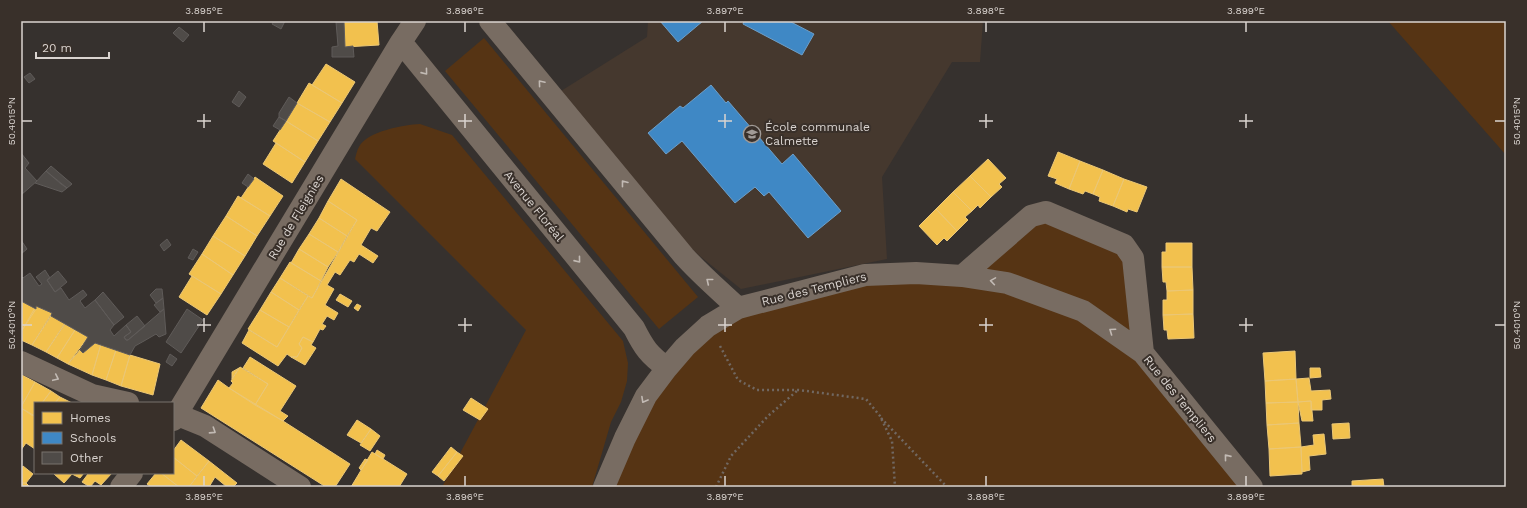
<svg xmlns="http://www.w3.org/2000/svg" width="1527" height="508" font-family="'Work Sans',sans-serif">
	<style>
		.built { fill: #45382e }
		.green { fill: #563414 }
		.homes { fill: #f2c14e; stroke: #ebc775 }
		.schools { fill: #3f88c5; stroke: #6e9fc8 }
		.building { fill: #4f4b48; stroke: #5f5b59 }
		.lines { fill: none; stroke-linecap: round; stroke-linejoin: round }
		.path { stroke: #716862; stroke-width: 2.5; stroke-dasharray: 2 3; stroke-linecap: butt }
		.minor { stroke: #786c62; stroke-width: 22 }
		.oneway { stroke: #c2bab4 }
		.ticks { fill: none; stroke: #dad4d0; stroke-width: 1.5 }
		.labels { text-anchor: middle; stroke-width: 4; stroke-linejoin: round; paint-order: stroke }
		.poi-label { font-size: 12px; fill: #dad4d0; stroke: #39302a; text-anchor: start }
		.street-label { font-size: 12px; fill: #dad4d0; stroke: #39302a }
		.neatline { fill: none; stroke: #dad4d0; stroke-width: 1.5 }
		.ticks-label { font-size: 10px; text-anchor: middle; fill: #dad4d0 }
	</style>
	<rect width="100%" height="100%" fill="#36312e"/>
	<!-- built -->
	<path class="built" d="M648 21H983L980 62H952L882 177 887 259 741 289 701 257 665 225 561 91 647 37Z"/>
	<!-- green -->
	<path class="green" d="M1388 21H1506V155Z
		M484 38 698 297 659 329 445 71Z
		M420 124 452 135 623 341 628 363 627 381 621 402 611 422 592 487H442L526 330 355 159C356 155 357 150 359 147 367 131 404 125 420 124Z
		M1031 216 1124 245 1143 353 1252 487H604L625 438 708 326 865 275 962 276Z"/>
	<!-- homes -->
	<path class="homes" d="M377 21 379 45 345 47 344 22Z
		M326 64 355 82 342 103 312 85Z
		M309 83 342 103 330 122 297 103Z
		M297 103 330 122 318 141 286 121Z
		M286 121 318 141 305 162 273 141Z
		M276 143 305 162 292 183 263 164Z
		M1058 152 1080 161 1069 189 1055 183 1057 179 1048 176Z
		M988 159 1006 178 999 184 1002 187 991 197 970 176Z
		M1080 161 1103 170 1093 194 1085 191 1083 194 1069 189Z
		M1103 170 1124 179 1113 206 1099 201 1100 197 1093 194Z
		M970 176 991 197 980 208 978 205 972 211 953 192Z
		M255 177 283 196 270 216 241 198Z
		M341 179 390 212 377 231 371 228 361 245 378 256 373 263 359 254 354 262 350 260 340 275 335 272 327 285 334 289 325 305 338 313 334 320 327 316 322 324 326 326 323 330 320 329 313 342 303 337 299 344 302 348 297 357H291L287 354 278 366 242 343 249 330 277 347 308 296 312 298 357 220 328 201Z
		M1124 179 1147 187 1137 212 1128 209 1127 212 1113 206Z
		M953 192 972 211 965 217 968 220 957 231 936 209Z
		M238 196 270 216 257 236 226 216Z
		M328 201 357 220 347 236 319 218Z
		M936 209 957 231 947 241 944 238 937 245 919 226Z
		M226 216 257 236 245 256 213 236Z
		M319 218 347 236 338 252 309 234Z
		M309 234 338 252 328 267 299 249Z
		M213 236 245 256 233 275 202 254Z
		M1166 243H1192V267H1162V252H1166Z
		M299 249 328 267 321 281 291 263Z
		M202 254 233 275 221 294 189 274Z
		M290 262 321 281 312 298 280 278Z
		M1162 267H1192L1193 290 1167 291 1166 282H1163Z
		M192 276 221 294 207 315 179 297Z
		M280 278 308 296 299 310 271 292Z
		M1193 290V314L1163 315V300H1167V291Z
		M271 292 299 310 289 327 260 310Z
		M340 294 352 301 348 307 336 300Z
		M21 301 36 309 21 332Z
		M357 304 361 306 358 311 354 308Z
		M36 306 52 313 32 345 21 340V332Z
		M260 310 289 327 277 347 248 329Z
		M1193 314 1194 338 1168 339 1167 330H1164L1163 315Z
		M51 316 65 323 46 352 32 345Z
		M65 324 75 330 57 358 46 352Z
		M75 330 88 337 68 364 57 358Z
		M303 337 313 342 311 345 316 348 305 365 291 357H297L302 348 299 344Z
		M95 343 101 344 92 375 68 364 80 350 83 353Z
		M101 344 116 350 106 380 92 375Z
		M116 350 130 355 121 386 106 380Z
		M1295 351 1296 379 1265 381 1263 353Z
		M130 355 160 364 153 395 121 386Z
		M250 357 296 386 280 411 288 416 283 421 255 405 268 384 243 368Z
		M240 367 268 384 255 405 229 388 233 383 231 381Z
		M239 368 232 379V372Z
		M1310 368H1320L1321 377 1310 378Z
		M22 375 35 382 21 407V377Z
		M1309 378 1311 391 1330 390 1331 399 1322 400V410H1311V401L1298 402 1296 379Z
		M1296 379 1298 402 1266 403 1265 381Z
		M218 380 229 388 283 421 350 464 335 487H326L201 408Z
		M35 382 51 391 42 403H35V413L33 416 21 408V407Z
		M51 391 60 397 55 403H42Z
		M60 397 72 403H55Z
		M471 398 488 409 480 420 463 410Z
		M1311 401 1313 421H1302L1298 402Z
		M1298 402 1299 423 1267 425 1266 403Z
		M21 408 35 416V449L26 443 21 450Z
		M357 420 371 429 361 443 347 435Z
		M1299 423 1301 447 1269 449 1267 425Z
		M1349 423 1350 438 1333 439 1332 424Z
		M371 429 380 436 370 451 360 445Z
		M1324 434 1326 454 1309 456 1310 470 1302 472 1301 447 1314 445 1313 435Z
		M181 440 209 461 197 476 173 457V451Z
		M451 447 457 452 438 476 432 472Z
		M1301 447 1302 474 1270 476 1269 449Z
		M377 450 385 455 383 459 375 454Z
		M372 452 407 474 399 487H351Z
		M457 452 463 456 444 481 438 476Z
		M173 457 197 476 189 487H179L161 473H173Z
		M365 459 368 460 361 470 359 468Z
		M209 461 237 483 233 487H227L215 477 209 487H189Z
		M23 466 33 474 26 483H21V469Z
		M55 473H84L80 478 72 474 64 483 54 474Z
		M86 473H112L101 485 95 481 90 487 82 482 88 474Z
		M156 473H161L179 487H151L147 484Z
		M1383 479 1384 487H1352V481Z
		M21 483H26L30 487H21Z"/>
	<!-- schools -->
	<path class="schools" d="M660 21H703L678 42Z
		M744 21H789L814 34 802 55 743 24Z
		M711 85 726 103 728 101 782 164 793 154 841 211 808 238 769 192 764 196 755 187 735 203 682 141 666 154 648 133 680 106 683 108Z"/>
	<!-- building -->
	<path class="building" d="M274 21H285L281 29 272 24Z
		M336 22H344L345 47 353 46 354 57H332V47L338 46Z
		M179 27 189 35 183 42 173 33Z
		M30 73 35 79 29 83 24 77Z
		M239 91 246 97 239 107 232 102Z
		M289 97 297 103 286 121 279 117V113Z
		M279 117 286 121 280 130 273 126Z
		M21 153 29 163 25 168 37 181 21 195Z
		M51 166 72 184 67 188 46 171Z
		M46 171 61 184 67 188 62 192 35 183Z
		M248 174 254 179 248 187 242 183Z
		M167 239 171 245 164 251 160 245Z
		M21 240 27 249 21 254Z
		M193 249 198 252 193 260 188 258Z
		M45 270 50 278 47 280 55 292 61 288 69 300 83 290 87 295 80 301 85 308 95 300 114 325 110 330 114 336 126 325 131 332 124 337 126 340H128L164 309 166 334 159 337 156 334 144 341 135 346 130 355 95 343 83 353 80 350 88 337 51 316 52 313 36 306V309L21 301V276L23 278 30 273 39 286 42 284 36 277Z
		M58 271 67 282 55 292 47 280Z
		M156 289H162L163 298 156 303 150 295Z
		M103 292 124 317 114 325 95 300Z
		M163 298 164 309 160 312 154 305Z
		M187 309 203 320 181 353 166 342Z
		M137 316 145 326 128 340H126L124 337 131 332 126 325Z
		M170 354 177 359 172 366 166 362Z"/>
	<g class="lines">
		<!-- path -->
		<path class="path" d="M720 346 738 380 757 390H799L866 399 880 416 892 441 895 487
			M881 418 947 487
			M716 487 731 456 768 416 798 390"/>
		<!-- minor -->
		<path class="minor" d="M490 21 684 256C701 275 720 291 738 308
			M401 42 634 328C644 348 649 355 667 368
			M962 276 1031 216 1046 212 1124 245 1133 258 1143 353
			M21 362 92 395 128 403
			M173 413 205 426 300 487
			M173 420 401 42 415 21
			M121 487 132 473
			M604 487 625 438 646 396 667 368 685 347 708 326 738 308 865 275 916 273 962 276 1007 283 1083 311 1143 353 1252 487"/>
	</g>
	<!-- one-way arrows -->
	<defs><path id="oneway-chevron" d="M-2-3.5L2.5 0L-2 3.5" fill="none" stroke-width="1.6" stroke-linecap="round" stroke-linejoin="round"/></defs>
	<g class="oneway">
		<use href="#oneway-chevron" transform="translate(425 72) rotate(51)"/>
		<use href="#oneway-chevron" transform="translate(541 83) rotate(-130)"/>
		<use href="#oneway-chevron" transform="translate(624 183) rotate(-128)"/>
		<use href="#oneway-chevron" transform="translate(578 260) rotate(51)"/>
		<use href="#oneway-chevron" transform="translate(709 281) rotate(-141)"/>
		<use href="#oneway-chevron" transform="translate(993 281) rotate(-171)"/>
		<use href="#oneway-chevron" transform="translate(1112 331) rotate(-145)"/>
		<use href="#oneway-chevron" transform="translate(56 378) rotate(25)"/>
		<use href="#oneway-chevron" transform="translate(644 400) rotate(119)"/>
		<use href="#oneway-chevron" transform="translate(213 431) rotate(33)"/>
		<use href="#oneway-chevron" transform="translate(1227 457) rotate(-129)"/>
	</g>
	<!-- ticks -->
	<path class="ticks" d="M204 22V32M465 22V32M725 22V32M986 22V32M1246 22V32M204 114V128M465 114V128M725 114V128M986 114V128M1246 114V128M22 121H32M197 121H211M458 121H472M718 121H732M979 121H993M1239 121H1253M1495 121H1505M204 318V332M465 318V332M725 318V332M986 318V332M1246 318V332M22 325H32M197 325H211M458 325H472M718 325H732M979 325H993M1239 325H1253M1495 325H1505M204 476V486M465 476V486M725 476V486M986 476V486M1246 476V486"/>
	<!-- icons -->
	<defs>
		<symbol id="school-ring" viewBox="-11 -11 22 22"><circle r="9.5" fill="#39302a" stroke="#a19b97" stroke-width="1.5"/><path d="M0-5L7-2L0 1L-7-2ZM-4 1L0 2.5L4 1V4Q0 6-4 4Z" fill="#a19b97"/></symbol>
	</defs>
	<g fill-rule="evenodd">
		<use href="#school-ring" x="742" y="124" width="20" height="20"/>
	</g>
	<g class="labels">
		<!-- poi labels -->
		<g class="poi-label">
			<text x="765" y="131">École communale<tspan x="765" dy="14">Calmette</tspan></text>
		</g>
		<!-- street labels -->
		<g class="street-label">
			<text transform="translate(534 206) rotate(51)" y="4">Avenue Floréal</text>
			<text transform="translate(296 217) rotate(-59)" y="4">Rue de Fleignies</text>
			<text transform="translate(814 289) rotate(-14)" y="4">Rue des Templiers</text>
			<text transform="translate(1180 399) rotate(51)" y="4">Rue des Templiers</text>
		</g>
	</g>
	<!-- border -->
	<rect width="1527" height="508" fill="none" stroke="#39302a" stroke-width="44"/>
	<!-- legend -->
	<rect x="34" y="402" width="140" height="72" fill="#39302a" stroke="#79726c"/>
	<rect x="42" y="412" width="20" height="12" fill="#f2c14e" stroke="#79726c"/>
	<text x="70" y="422" font-size="12" fill="#dad4d0">Homes</text>
	<rect x="42" y="432" width="20" height="12" fill="#3f88c5" stroke="#79726c"/>
	<text x="70" y="442" font-size="12" fill="#dad4d0">Schools</text>
	<rect x="42" y="452" width="20" height="12" fill="#4f4b48" stroke="#79726c"/>
	<text x="70" y="462" font-size="12" fill="#dad4d0">Other</text>
	<!-- scale -->
	<path d="M36 52v6h73v-6" fill="none" stroke="#dad4d0" stroke-width="2"/>
	<text x="42" y="52" font-size="12" fill="#dad4d0" stroke="#39302a" stroke-width="3" paint-order="stroke">20 m</text>
	<rect x="22" y="22" width="1483" height="464" class="neatline"/>
	<g class="ticks-label">
		<text x="204" y="14">3.895°E</text>
		<text x="465" y="14">3.896°E</text>
		<text x="725" y="14">3.897°E</text>
		<text x="986" y="14">3.898°E</text>
		<text x="1246" y="14">3.899°E</text>
		<text transform="translate(11 121) rotate(-90)" y="4">50.4015°N</text>
		<text transform="translate(1516 121) rotate(-90)" y="4">50.4015°N</text>
		<text transform="translate(11 325) rotate(-90)" y="4">50.4010°N</text>
		<text transform="translate(1516 325) rotate(-90)" y="4">50.4010°N</text>
		<text x="204" y="500">3.895°E</text>
		<text x="465" y="500">3.896°E</text>
		<text x="725" y="500">3.897°E</text>
		<text x="986" y="500">3.898°E</text>
		<text x="1246" y="500">3.899°E</text>
	</g>
</svg>
